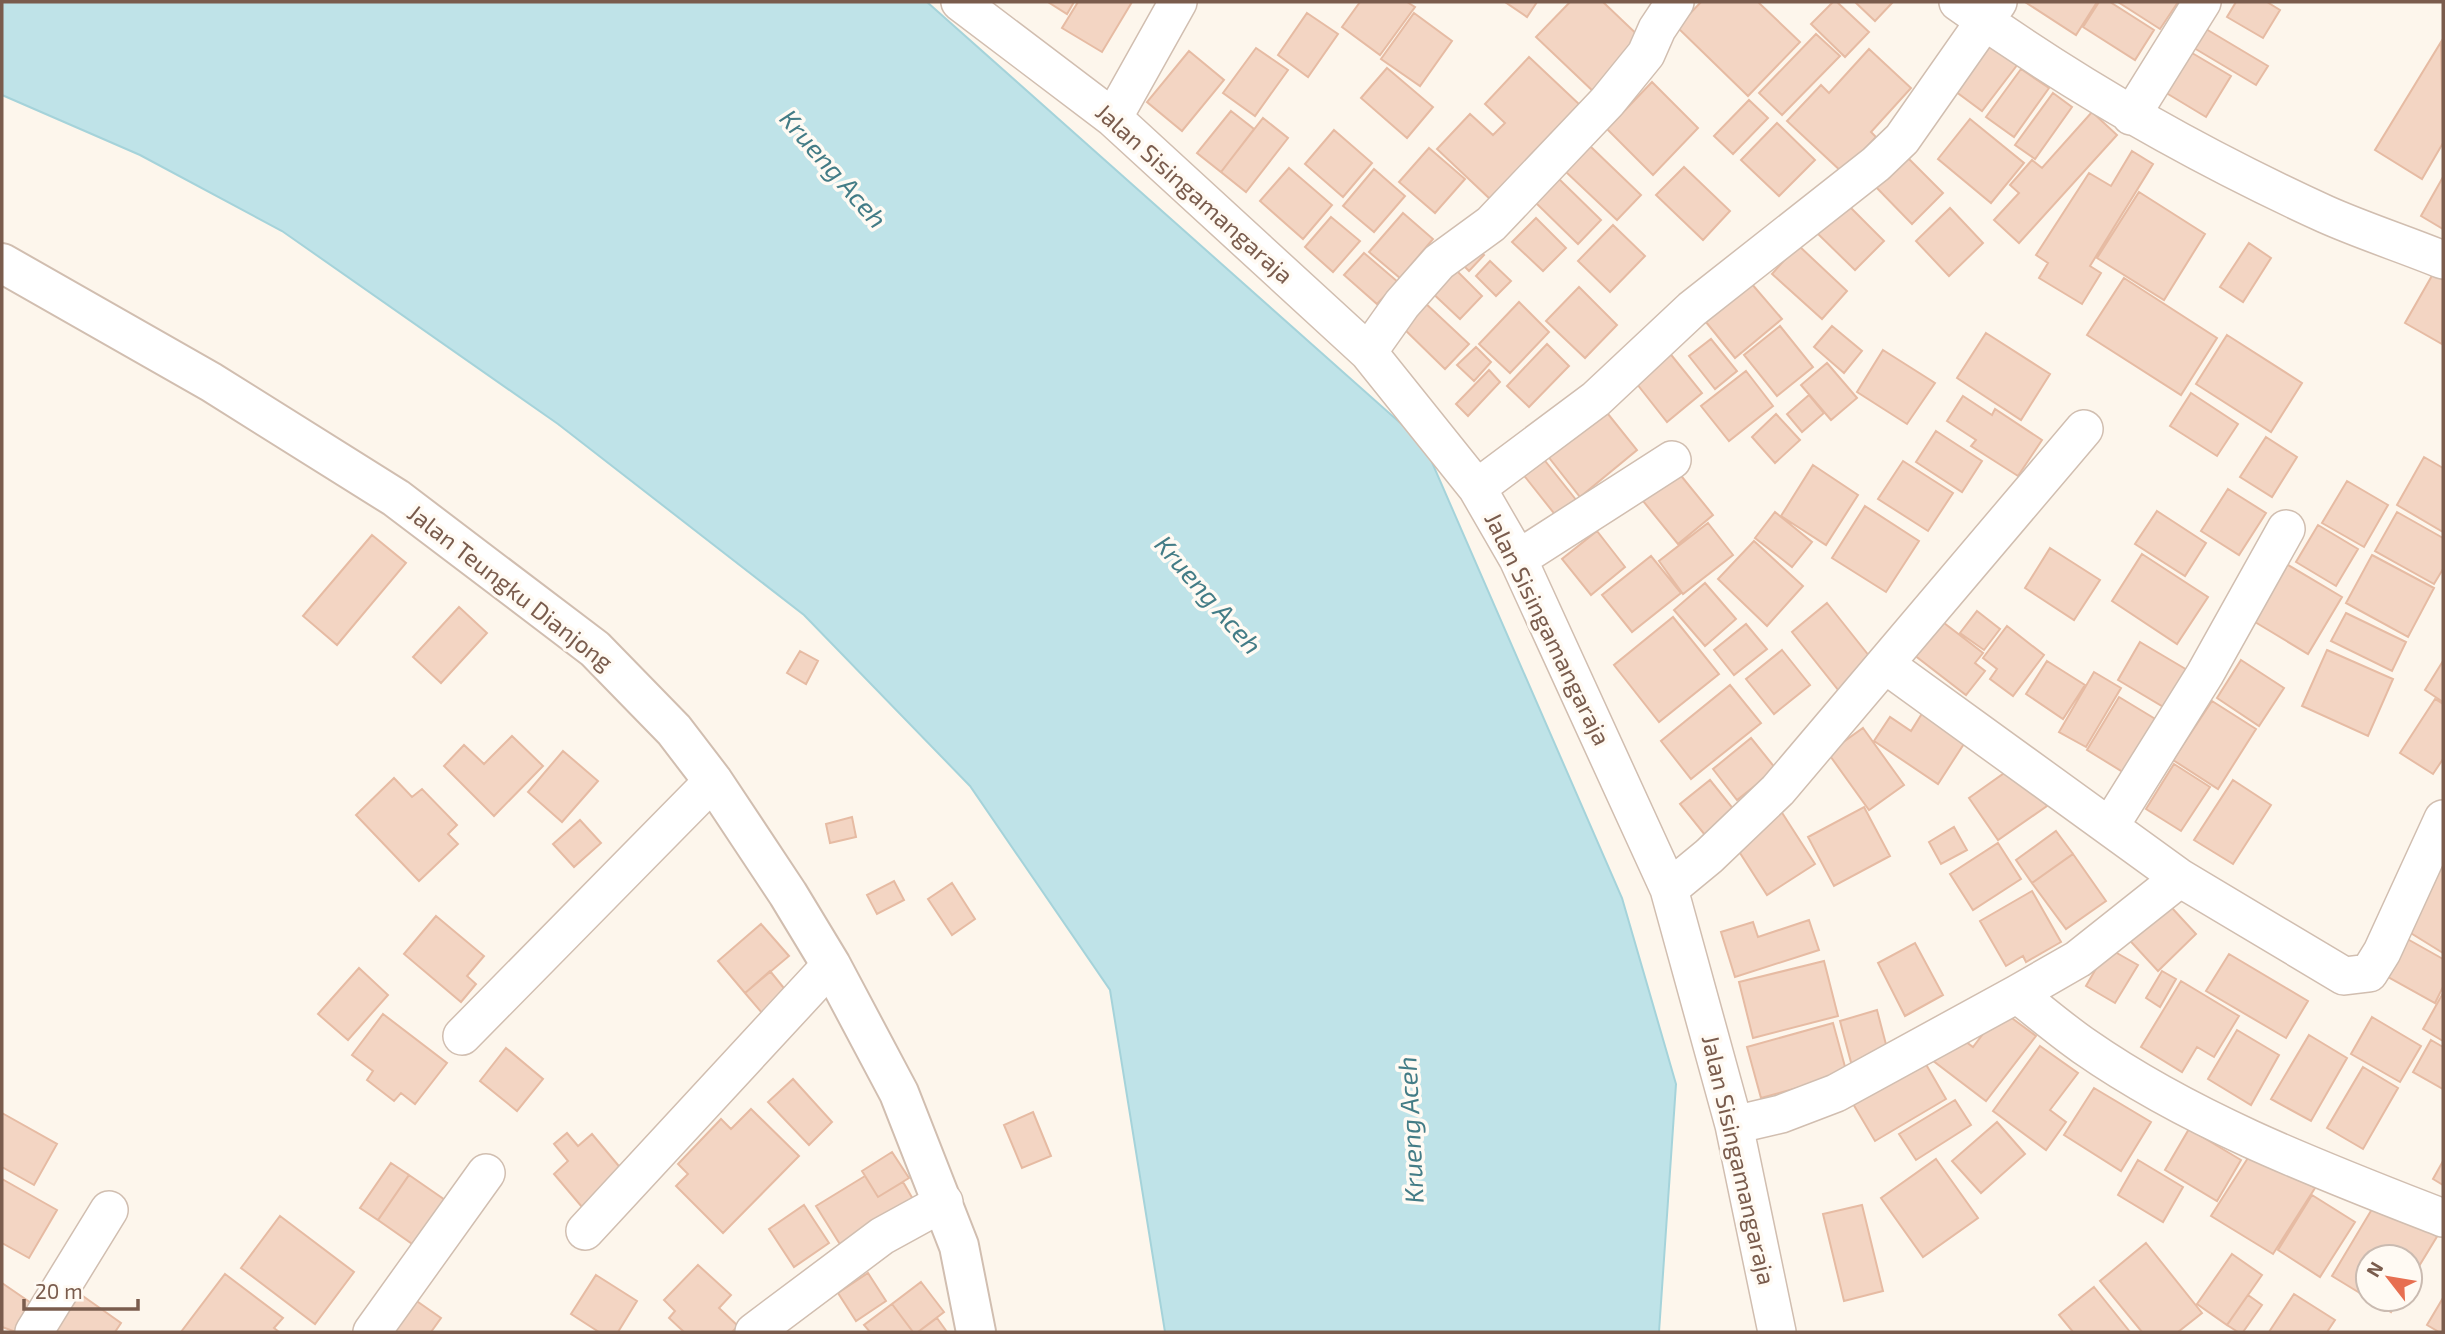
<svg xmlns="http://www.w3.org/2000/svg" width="2445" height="1334" font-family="'Exo 2',sans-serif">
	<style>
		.water { fill: #bfe3e8; stroke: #a5d3da; stroke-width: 2 }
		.building { fill: #f3d5c3; stroke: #e6bba3; stroke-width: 2 }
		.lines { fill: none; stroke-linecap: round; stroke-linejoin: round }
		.minor-casing { stroke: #d1beb0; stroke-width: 40 }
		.tertiary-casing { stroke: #d1beb0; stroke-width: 42 }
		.minor { stroke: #fff; stroke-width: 37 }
		.tertiary { stroke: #fff; stroke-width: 38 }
		.labels { text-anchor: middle; stroke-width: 7; stroke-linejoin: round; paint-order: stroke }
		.street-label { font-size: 24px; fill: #7a5c4d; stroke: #fffaf3 }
		.water-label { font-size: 26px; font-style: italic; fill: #437c86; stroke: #fffaf3 }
	</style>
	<rect width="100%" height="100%" fill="#fdf6ec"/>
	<!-- water -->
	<path class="water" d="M2 2H927L1424 444 1622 898 1676 1084 1659 1332H1165L1110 990 970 786 804 615 558 424 282 231 140 155 2 95Z"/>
	<!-- building -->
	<path class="building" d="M1048 2H1074L1067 14Z
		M1078 2H1132L1102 52 1062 28Z
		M1360 2H1407L1415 7 1380 55 1342 27Z
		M1505 2H1537L1527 17Z
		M1570 2H1603L1645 42 1596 94 1536 37Z
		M1701 2H1758L1800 42 1748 96 1677 27Z
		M1833 2H1837L1869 32 1845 57 1811 24Z
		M1855 2H1893L1875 21Z
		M2025 2H2097L2076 35Z
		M2099 2H2110L2154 30 2135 60 2083 27Z
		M2118 2H2178L2160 29Z
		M2236 2H2267L2280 10 2263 38 2227 17Z
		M1307 13 1338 34 1308 77 1278 55Z
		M1414 13 1452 41 1420 86 1381 59Z
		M2206 29 2268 66 2256 85 2194 48Z
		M1816 34 1840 56 1782 115 1759 93Z
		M1995 40 2021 60 1982 111 1955 91Z
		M2441 42 2443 143 2422 179 2375 150Z
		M1256 48 1288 70 1255 116 1223 93Z
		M1869 49 1911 88 1871 132 1876 137 1843 173 1787 121 1821 85 1829 93Z
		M2187 50 2231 76 2206 117 2163 91Z
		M1189 51 1224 80 1182 131 1147 102Z
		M1529 57 1580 105 1490 199 1437 149 1470 114 1493 135 1505 123 1485 104Z
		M1387 68 1433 107 1407 138 1361 98Z
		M2021 69 2049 88 2014 137 1986 117Z
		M1652 82 1698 128 1653 175 1607 129Z
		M2053 93 2072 107 2035 159 2015 145Z
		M1749 100 1768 118 1733 154 1714 136Z
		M1231 111 1254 129 1221 172 1197 153Z
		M2092 112 2117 135 2019 243 1994 220 2019 193 2010 185 2032 160 2042 168Z
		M1263 118 1288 138 1246 192 1221 172Z
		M1970 119 2024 163 1991 203 1938 159Z
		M1777 123 1815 160 1779 196 1741 160Z
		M1334 130 1372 163 1343 197 1305 164Z
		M1590 146 1641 195 1617 220 1566 172Z
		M1429 148 1465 179 1435 213 1399 182Z
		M2132 151 2153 164 2090 266 2101 273 2082 304 2039 278 2048 263 2036 255 2089 173 2111 186Z
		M1902 152 1943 193 1912 224 1872 183Z
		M1684 167 1730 211 1703 240 1656 195Z
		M1289 168 1332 205 1303 239 1260 201Z
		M1374 169 1405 196 1374 232 1343 206Z
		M2443 177V229L2421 216Z
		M1559 179 1601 220 1578 244 1536 203Z
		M2139 192 2205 234 2164 300 2097 258Z
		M1846 203 1884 241 1855 270 1817 233Z
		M1950 208 1983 243 1949 276 1916 241Z
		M1403 213 1433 239 1400 278 1369 252Z
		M1331 217 1360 241 1333 272 1305 247Z
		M1536 218 1566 248 1543 271 1512 242Z
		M1613 225 1645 256 1610 292 1578 261Z
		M1470 241 1484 255 1469 271 1455 257Z
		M2249 243 2271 258 2243 302 2220 287Z
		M1798 245 1847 291 1822 319 1772 274Z
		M1364 253 1398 282 1377 304 1344 275Z
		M1490 261 1511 281 1496 296 1476 276Z
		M1450 264 1482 296 1460 319 1427 288Z
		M2433 274 2443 280 2442 344 2405 323Z
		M2124 278 2217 338 2181 395 2087 335Z
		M1751 283 1782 319 1735 358 1706 322Z
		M1579 287 1617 325 1585 358 1546 321Z
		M1423 301 1469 344 1445 369 1400 325Z
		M1519 302 1549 332 1510 373 1479 344Z
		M1780 326 1813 367 1777 396 1744 355Z
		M1832 326 1862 351 1844 373 1814 347Z
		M1986 333 2050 374 2021 420 1957 378Z
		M2227 335 2302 383 2271 432 2196 384Z
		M1711 339 1737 371 1715 389 1689 356Z
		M1547 344 1569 366 1529 407 1507 386Z
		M1476 347 1491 362 1474 381 1457 365Z
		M1883 350 1935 383 1907 424 1857 392Z
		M1668 351 1702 393 1667 422 1633 379Z
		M1827 363 1857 398 1831 420 1801 385Z
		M1489 370 1500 382 1468 416 1456 404Z
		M1746 371 1773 406 1729 441 1701 406Z
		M2191 393 2238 424 2217 456 2170 426Z
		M1809 395 1824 413 1802 432 1787 414Z
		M1963 396 1992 415 1995 409 2042 440 2018 476 1971 446 1976 440 1947 421Z
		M1600 404 1637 450 1580 497 1543 450Z
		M1776 414 1800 440 1775 463 1752 437Z
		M1936 431 1982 461 1962 492 1916 462Z
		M2266 437 2297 457 2272 497 2240 477Z
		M1542 457 1577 501 1557 517 1522 473Z
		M2424 457 2443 468V532L2397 505Z
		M1903 461 1953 493 1928 531 1878 499Z
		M1813 465 1858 495 1826 545 1781 516Z
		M1678 472 1713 515 1678 544 1643 501Z
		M2347 481 2388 505 2364 547 2322 523Z
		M2228 489 2266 513 2239 555 2201 531Z
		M1865 506 1919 541 1886 592 1832 558Z
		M2157 511 2206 543 2185 576 2135 544Z
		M1775 512 1812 542 1792 567 1755 538Z
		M2397 512 2443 538V569L2434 584 2375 551Z
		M1708 523 1733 555 1683 594 1659 561Z
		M2318 525 2358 549 2336 586 2296 562Z
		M1597 531 1625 567 1591 595 1562 559Z
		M372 535 406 563 337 645 303 616Z
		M1754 541 1803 586 1767 626 1718 579Z
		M2050 548 2100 580 2074 620 2025 588Z
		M2142 554 2208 597 2177 644 2112 601Z
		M2372 555 2434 588 2408 637 2346 603Z
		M1651 556 1681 593 1632 632 1602 595Z
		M2283 562 2342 597 2308 654 2250 619Z
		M1705 583 1736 619 1705 646 1674 610Z
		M1827 603 1874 662 1839 691 1792 632Z
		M459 607 487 633 441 683 413 657Z
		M1977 611 2000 629 1984 650 1960 633Z
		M2346 613 2406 642 2392 671 2331 641Z
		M1935 616 1983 653 1975 663 1985 671 1966 695 1909 651Z
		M1673 617 1719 674 1659 722 1614 665Z
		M1746 624 1767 649 1734 675 1714 650Z
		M2007 626 2044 655 2013 696 1990 679 1997 669 1983 658Z
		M2140 642 2194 674 2172 712 2118 680Z
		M1782 650 1810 685 1774 714 1746 679Z
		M2327 650 2393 679 2368 736 2302 706Z
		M800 651 818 661 806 684 787 673Z
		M2241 660 2284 688 2259 726 2217 698Z
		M2047 661 2085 685 2063 719 2026 694Z
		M2443 661V702L2425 690Z
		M2094 672 2121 688 2086 747 2059 732Z
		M1730 685 1761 723 1691 779 1661 741Z
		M2119 697 2162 723 2131 777 2087 750Z
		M2435 699 2443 704V759L2433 774 2400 753Z
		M2212 701 2256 729 2218 789 2173 760Z
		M1928 704 1971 733 1938 784 1874 741 1890 717 1911 731Z
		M1863 728 1904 785 1869 810 1828 753Z
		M512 736 543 766 494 816 444 766 464 745 484 764Z
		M1751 738 1776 769 1737 800 1713 769Z
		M563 751 598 781 562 822 528 792Z
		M2017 764 2047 806 1998 840 1969 798Z
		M2174 764 2210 787 2181 831 2146 809Z
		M394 778 412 797 422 789 457 825 448 834 458 844 419 881 356 815Z
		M1710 780 1735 811 1705 835 1680 804Z
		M2233 780 2271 805 2233 864 2194 840Z
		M1864 807 1890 856 1834 886 1808 837Z
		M1779 808 1815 864 1767 895 1731 839Z
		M852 817 856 837 830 843 826 824Z
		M580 820 601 843 574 867 553 844Z
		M1954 827 1967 850 1941 864 1929 842Z
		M2056 831 2073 854 2032 883 2016 860Z
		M1998 843 2021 879 1973 910 1950 874Z
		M2073 854 2106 901 2066 929 2032 883Z
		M2443 857V953L2401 927Z
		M894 881 904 900 877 914 867 895Z
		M952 883 975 919 952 935 928 899Z
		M2032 891 2061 942 2026 962 2023 956 2006 966 1980 921Z
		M2161 896 2196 934 2158 971 2122 932Z
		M436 916 484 956 467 976 476 984 461 1002 404 954Z
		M1809 920 1819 950 1735 977 1721 932 1753 922 1758 937Z
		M761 924 789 956 745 993 718 961Z
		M2402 936 2443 959V987L2435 1003 2381 973Z
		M1915 943 1943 995 1905 1016 1878 963Z
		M2108 948 2138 965 2115 1003 2086 986Z
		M2229 954 2308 1001 2286 1038 2206 991Z
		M1824 961 1838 1016 1753 1038 1739 982Z
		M359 968 388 995 348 1040 318 1014Z
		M770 971 792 998 768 1020 745 993Z
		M2162 971 2176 979 2160 1007 2146 998Z
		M2181 981 2239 1016 2214 1057 2197 1047 2182 1072 2141 1047Z
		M2443 993V1041L2423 1029Z
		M1877 1010 1889 1056 1852 1066 1840 1021Z
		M2001 1010 2036 1036 1986 1101 1932 1060 1953 1032 1973 1047Z
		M383 1014 447 1063 415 1104 401 1093 394 1101 367 1080 373 1071 352 1055Z
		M2372 1017 2421 1046 2400 1082 2351 1054Z
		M1833 1023 1847 1074 1761 1098 1747 1047Z
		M2237 1030 2279 1055 2251 1105 2208 1079Z
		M2309 1035 2347 1058 2311 1121 2271 1099Z
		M2431 1040 2443 1047V1089L2413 1072Z
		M2040 1046 2078 1073 2050 1110 2066 1122 2046 1150 1993 1111Z
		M506 1048 543 1079 517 1111 480 1081Z
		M1920 1054 1946 1099 1875 1141 1849 1097Z
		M2363 1067 2398 1088 2363 1149 2327 1128Z
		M793 1079 832 1122 809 1145 768 1102Z
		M2094 1088 2151 1122 2121 1171 2064 1135Z
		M1955 1100 1971 1125 1916 1160 1899 1134Z
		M751 1109 799 1156 723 1233 676 1186 688 1174 678 1164 721 1119 731 1129Z
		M1033 1112 1051 1156 1022 1168 1004 1125Z
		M2 1113 57 1144 34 1185 2 1167Z
		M1997 1122 2025 1154 1981 1193 1952 1161Z
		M2189 1129 2241 1160 2217 1201 2165 1170Z
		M567 1133 578 1146 592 1134 623 1171 582 1207 554 1174 568 1161 554 1144Z
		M2253 1150 2315 1188 2273 1254 2211 1216Z
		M892 1152 909 1178 878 1197 862 1171Z
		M1936 1159 1978 1218 1923 1257 1881 1198Z
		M2138 1160 2183 1187 2163 1222 2118 1195Z
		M2443 1161V1185L2433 1179Z
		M391 1163 409 1175 378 1220 360 1208Z
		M409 1175 448 1202 418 1248 378 1220Z
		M865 1176 878 1197 903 1182 914 1201 841 1246 816 1206Z
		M2 1179 57 1210 29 1258 2 1243Z
		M2381 1194 2441 1230 2410 1281V1257H2368V1298L2332 1276Z
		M2312 1195 2355 1222 2320 1277 2278 1250Z
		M804 1205 829 1243 794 1267 769 1229Z
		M1862 1205 1883 1291 1844 1301 1823 1214Z
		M280 1216 354 1272 315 1324 241 1268Z
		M2146 1243 2202 1313 2178 1332H2142L2100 1281Z
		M2232 1254 2262 1275 2227 1325 2197 1304Z
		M698 1265 731 1295 719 1308 738 1326 732 1332H684L669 1318 675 1311 664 1300Z
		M868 1273 886 1301 856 1321 838 1293Z
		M225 1274 283 1318 274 1328 279 1332H181Z
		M596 1275 637 1301 618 1332H599L571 1314Z
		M921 1282 944 1312 918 1332H913L892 1304Z
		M2 1283 34 1305 16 1332 2 1327Z
		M2094 1287 2130 1332H2073L2059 1315Z
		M80 1294 121 1323 115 1332H54Z
		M2294 1294 2335 1320 2327 1332H2269Z
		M408 1295 441 1318 431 1332H381Z
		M2248 1295 2262 1305 2243 1332H2238L2227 1325Z
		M2443 1298V1332H2439L2427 1325Z
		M2370 1299H2399L2391 1312Z
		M892 1304 913 1332H870L864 1325Z
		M937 1318 947 1332H918Z"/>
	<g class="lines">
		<defs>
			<path id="minor" d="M960 2 1113 118 1368 352 1477 488 1518 559 1669 889 1734 1125 1777 1332
				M1958 2C2073 85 2196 155 2325 214 2363 231 2404 244 2443 260
				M2131 116 2202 2
				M1113 118 1178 2
				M1368 352 1402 304 1439 262 1491 224 1607 102 1646 54 1657 29 1675 2
				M1477 488 1596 399 1692 309 1876 164 1902 139 1998 2
				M1518 559 1672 460
				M1886 665 2180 878
				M2110 826 2205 674 2286 529
				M1669 889 1709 856 1778 790 2084 429
				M2017 994C2039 1011 2061 1030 2084 1046 2193 1122 2320 1170 2443 1218
				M462 1036 713 781
				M1734 1125 1781 1114 1836 1093 2017 994 2078 959 2180 878 2344 976 2369 973 2382 952 2443 819
				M585 1231 831 965
				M34 1332 109 1210
				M372 1332 486 1173
				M754 1332 882 1236 944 1202"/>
			<path id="tertiary" d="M2 263 211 382 396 498 595 649 674 730 713 781 788 894 831 965 899 1093 959 1246 976 1332"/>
		</defs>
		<!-- minor casing -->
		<use href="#minor" class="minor-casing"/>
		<!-- tertiary casing -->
		<use href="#tertiary" class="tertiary-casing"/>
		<!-- minor -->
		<use href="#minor" class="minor"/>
		<!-- tertiary -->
		<use href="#tertiary" class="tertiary"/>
	</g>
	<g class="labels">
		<!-- street labels -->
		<g class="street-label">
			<text transform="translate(1194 194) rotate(42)" y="8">Jalan Sisingamangaraja</text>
			<text transform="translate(510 588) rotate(38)" y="8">Jalan Teungku Dianjong</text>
			<text transform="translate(1547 629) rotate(64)" y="8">Jalan Sisingamangaraja</text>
			<text transform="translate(1738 1160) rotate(77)" y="8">Jalan Sisingamangaraja</text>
		</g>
		<!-- water labels -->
		<g class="water-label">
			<text transform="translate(833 169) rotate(49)" y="9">Krueng Aceh</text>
			<text transform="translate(1208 595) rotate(49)" y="9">Krueng Aceh</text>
			<text transform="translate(1411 1130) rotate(-93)" y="9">Krueng Aceh</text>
		</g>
	</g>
	<!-- border -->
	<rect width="2445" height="1334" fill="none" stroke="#7a5c4d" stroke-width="7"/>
	<!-- north arrow -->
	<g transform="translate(2389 1278) rotate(301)"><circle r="33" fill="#fffaf3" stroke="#cabbb1" stroke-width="2"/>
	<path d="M0-5L12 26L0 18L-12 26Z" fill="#e76f51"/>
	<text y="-10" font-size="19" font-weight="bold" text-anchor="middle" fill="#7a5c4d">N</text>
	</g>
	<!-- scale -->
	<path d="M24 1299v10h114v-10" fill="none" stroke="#7a5c4d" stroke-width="3.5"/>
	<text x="35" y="1299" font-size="21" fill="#7a5c4d" stroke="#fffaf3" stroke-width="5" paint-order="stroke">20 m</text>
</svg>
